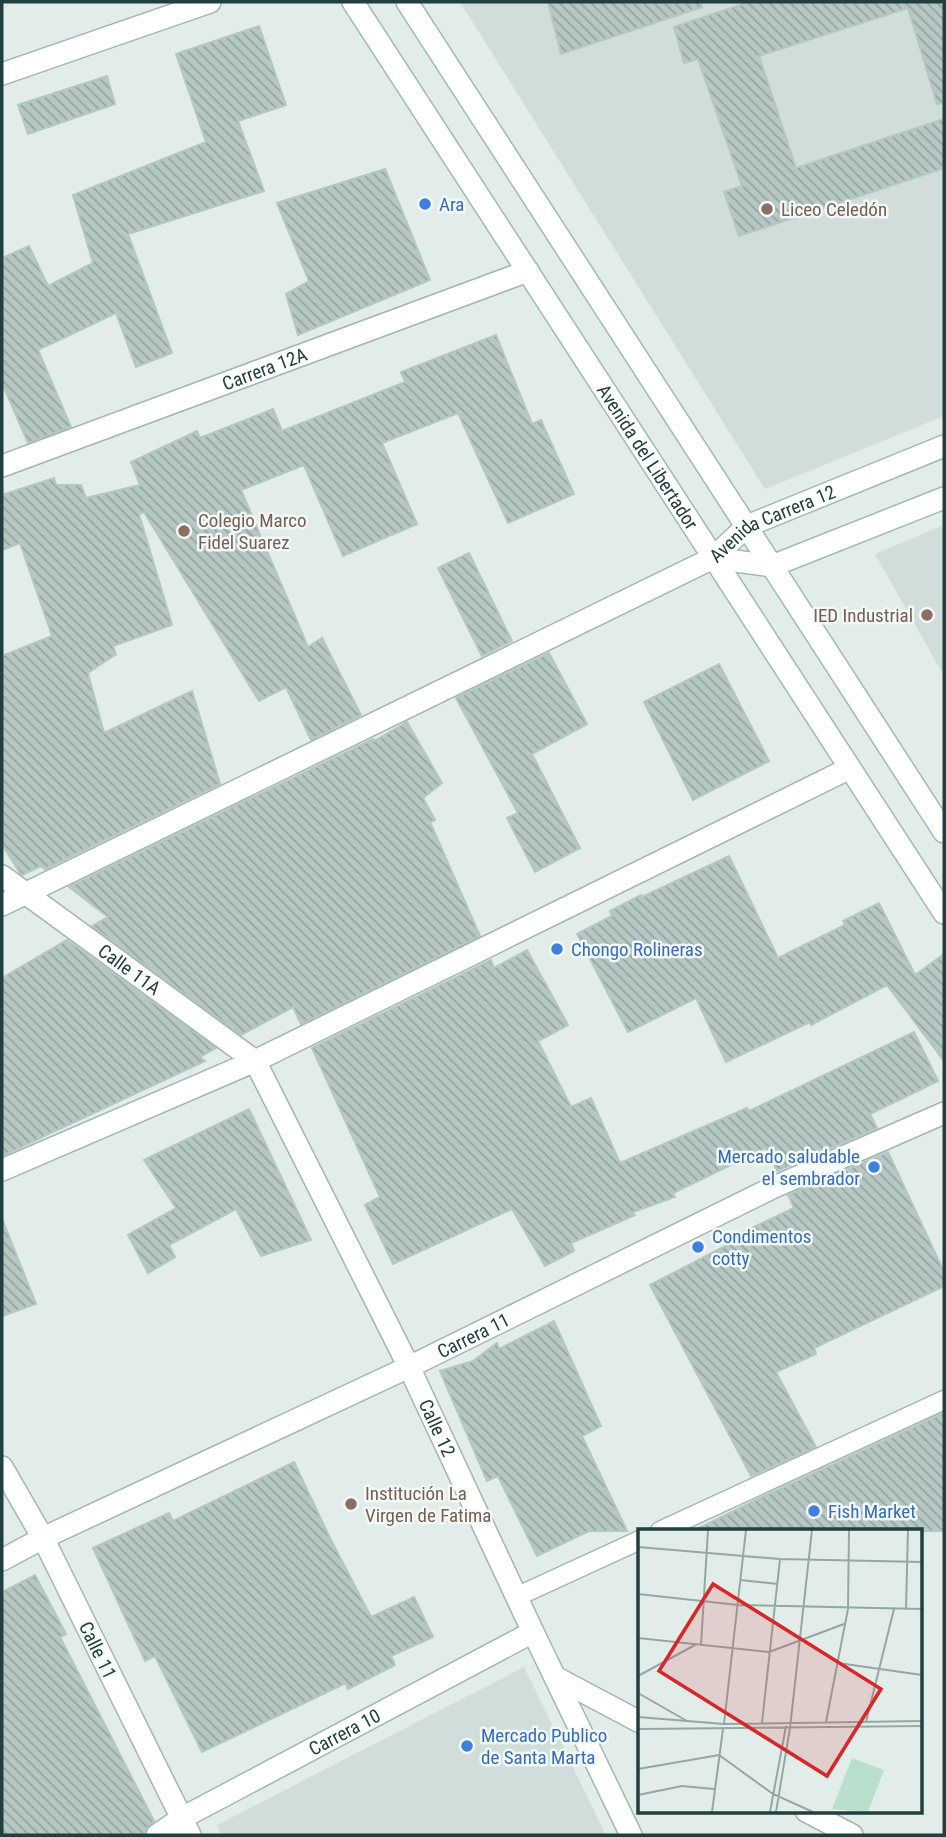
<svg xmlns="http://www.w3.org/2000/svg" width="946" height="1837" font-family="'Roboto Condensed',sans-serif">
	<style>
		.built { fill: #d0ddda }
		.building { fill: url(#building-back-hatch); stroke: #b3c7c3; stroke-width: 2 }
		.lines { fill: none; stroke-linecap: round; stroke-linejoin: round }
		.lane-casing { stroke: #a4b5b3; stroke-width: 21 }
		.street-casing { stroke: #a4b5b3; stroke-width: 24 }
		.secondary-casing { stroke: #9fbab6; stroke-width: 24 }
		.lane { stroke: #fff; stroke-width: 18 }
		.street { stroke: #fff; stroke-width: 21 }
		.secondary { stroke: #fff; stroke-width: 21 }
		.shop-dot { fill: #3f7fe0; stroke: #f2f9f7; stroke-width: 2.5 }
		.education-dot { fill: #8d6e63; stroke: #f2f9f7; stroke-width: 2.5 }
		.labels { text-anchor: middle; stroke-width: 5; stroke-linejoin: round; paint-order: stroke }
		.shop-label { font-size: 19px; fill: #366cbe; stroke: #f2f9f7; text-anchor: start }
		.education-label { font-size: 19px; fill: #785e54; stroke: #f2f9f7; text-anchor: start }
		.street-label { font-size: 19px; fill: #203f3e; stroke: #f2f9f7 }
		.inset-road { fill: none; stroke: #94a7a5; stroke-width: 2 }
		.view { fill: #d62828; fill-opacity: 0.15; stroke: #d62828; stroke-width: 3.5 }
		.inset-edge { fill: none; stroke: #203f3e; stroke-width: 3.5 }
	</style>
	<defs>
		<pattern id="building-back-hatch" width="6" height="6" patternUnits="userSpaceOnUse" patternTransform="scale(1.75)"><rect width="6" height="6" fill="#b7c8c4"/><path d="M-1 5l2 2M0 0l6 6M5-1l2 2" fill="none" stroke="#94a4a1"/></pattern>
	</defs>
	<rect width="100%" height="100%" fill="#e2edea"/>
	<!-- built -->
	<path class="built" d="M460 2H944V416L765 489Z
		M944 525V676L875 554Z
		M524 1667 606 1835H222L217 1825Z"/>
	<!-- building -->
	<path class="building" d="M548 2H701L702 7 561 54Z
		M749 2H944V103L937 104 908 8 759 56 796 168 944 119V168L739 236 724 192 742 186 698 59 684 63 674 27Z
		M259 26 286 105 238 121 264 191 128 234 172 353 136 367 116 313 38 350 71 427 28 443 2 383V258L29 246 48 286 93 263 73 195 206 142 176 54Z
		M107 76 115 104 28 134 18 105Z
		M385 169 430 280 298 335 286 294 309 281 277 203Z
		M496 335 532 424 541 420 574 494 508 523 458 413 382 443 417 524 343 556 304 465 241 490 308 647 322 638 361 715 311 740 286 687 259 701 144 512 139 514 172 625 113 646 116 654 88 673 104 733 192 691 220 784 45 869 41 866 22 875 20 873 2 844V656L52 636 20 543 2 550V495L54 478 56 485H81L86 498 140 485 131 462 197 431 200 438 273 409 282 431 405 382 401 372Z
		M469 553 512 641 482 656 438 568Z
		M549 653 587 724 532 754 580 848 535 872 507 818 518 813 456 698Z
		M719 664 769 761 693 800 644 702Z
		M407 722 442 783 423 798 435 820 430 822 480 936 301 1024 293 1007 241 1035 92 926 108 917 69 887 373 739 374 741Z
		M729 856 778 958 845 925 843 921 879 903 915 975 944 954V1061L887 985 811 1025 810 1022 726 1062 696 998 628 1032 577 934 612 916 610 911 641 895 642 897Z
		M67 940 216 1048 200 1057 205 1061 2 1156V978Z
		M527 950 568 1025 538 1041 571 1107 591 1098 620 1163 747 1108 749 1111 914 1032 938 1081 870 1114 877 1128 777 1171 766 1148 673 1193 675 1197 633 1212 635 1215 571 1243 574 1251 545 1266 512 1209 393 1264 365 1205 380 1197 312 1048 491 960 494 968Z
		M249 1109 311 1240 261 1256 236 1209 169 1245 175 1257 148 1273 128 1235 176 1208 144 1160Z
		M888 1152 944 1272V1286L814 1348 816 1354 776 1372 816 1447 751 1476 650 1285 741 1238 739 1234 794 1208 788 1195Z
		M3 1221 36 1304 2 1316V1222Z
		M554 1321 601 1426 582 1436 627 1531H589L537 1556 498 1476 487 1481 440 1371 473 1361 497 1343 499 1349Z
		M944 1413V1531H693L762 1497Z
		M294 1462 330 1538 371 1617 414 1597 433 1637 391 1656 395 1665 348 1689 346 1683 202 1752 155 1656 145 1661 93 1548 169 1513 173 1521Z
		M35 1575 66 1634 60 1637 154 1821 146 1829 144 1835H2V1592Z"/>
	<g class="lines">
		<defs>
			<path id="lane" d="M660 1531 944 1400
				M516 1597 640 1540"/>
			<g id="street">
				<path d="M2 74 210 2"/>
				<path id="s1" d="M2 466 528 271"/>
				<path id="s2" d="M2 876 255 1061 409 1367 533 1632 631 1835"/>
				<path d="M2 905 713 558"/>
				<path d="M2 1170 255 1061 850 768"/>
				<path d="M555 1677 640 1722"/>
				<path d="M806 1811 852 1835"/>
				<path id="s3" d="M157 1835 182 1818 533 1632"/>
				<path id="s4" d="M190 1835 43 1538 409 1367 772 1188 944 1113"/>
			</g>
			<g id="secondary">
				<path id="s5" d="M353 2 944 913"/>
				<path d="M407 2 944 832"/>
				<path id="s6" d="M713 558 747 526 944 446"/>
				<path d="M713 558 772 566 944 498"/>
				<path d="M2 1467 43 1538 2 1560"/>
			</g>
		</defs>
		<!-- lane casing -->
		<use href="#lane" class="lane-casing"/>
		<!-- street casing -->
		<use href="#street" class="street-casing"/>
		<!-- secondary casing -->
		<use href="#secondary" class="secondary-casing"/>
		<!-- lane -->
		<use href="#lane" class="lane"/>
		<!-- street -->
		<use href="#street" class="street"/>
		<!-- secondary -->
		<use href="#secondary" class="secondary"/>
	</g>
	<!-- markers -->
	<g class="shop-dot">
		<circle cx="425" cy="204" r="7"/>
		<circle cx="557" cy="949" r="7"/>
		<circle cx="874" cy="1167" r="7"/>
		<circle cx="698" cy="1247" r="7"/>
		<circle cx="814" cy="1511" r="7"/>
		<circle cx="467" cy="1746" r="7"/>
	</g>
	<g class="education-dot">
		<circle cx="767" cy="209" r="7"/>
		<circle cx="184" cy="531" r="7"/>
		<circle cx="927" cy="615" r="7"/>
		<circle cx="351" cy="1504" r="7"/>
	</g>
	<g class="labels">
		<!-- shop labels -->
		<g class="shop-label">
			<text x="439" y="211">Ara</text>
			<text x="571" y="956">Chongo Rolineras</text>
			<text x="860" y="1163" text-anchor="end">Mercado saludable<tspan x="860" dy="22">el sembrador</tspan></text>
			<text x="712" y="1243">Condimentos<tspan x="712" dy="22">cotty</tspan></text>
			<text x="828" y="1518">Fish Market</text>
			<text x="481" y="1742">Mercado Publico<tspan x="481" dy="22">de Santa Marta</tspan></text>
		</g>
		<!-- education labels -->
		<g class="education-label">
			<text x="781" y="216">Liceo Celedón</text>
			<text x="198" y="527">Colegio Marco<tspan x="198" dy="22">Fidel Suarez</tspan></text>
			<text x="913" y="622" text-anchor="end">IED Industrial</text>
			<text x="365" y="1500">Institución La<tspan x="365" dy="22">Virgen de Fatima</tspan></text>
		</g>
		<!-- street labels -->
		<g class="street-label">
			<text dy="7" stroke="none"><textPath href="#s1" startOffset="280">Carrera 12A</textPath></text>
			<text dy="7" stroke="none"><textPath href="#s5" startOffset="542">Avenida del Libertador</textPath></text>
			<text dy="7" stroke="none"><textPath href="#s6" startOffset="70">Avenida Carrera 12</textPath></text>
			<text dy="7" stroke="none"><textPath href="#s2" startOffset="158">Calle 11A</textPath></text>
			<text dy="7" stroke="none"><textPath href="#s4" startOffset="807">Carrera 11</textPath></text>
			<text dy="7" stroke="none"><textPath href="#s2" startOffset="723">Calle 12</textPath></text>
			<text transform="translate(98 1650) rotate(64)" y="7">Calle 11</text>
			<text dy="7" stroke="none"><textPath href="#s3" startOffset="214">Carrera 10</textPath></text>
		</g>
	</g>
	<!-- overview -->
	<g transform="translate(638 1529)">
		<rect width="284" height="284" fill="#e2edea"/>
		<path d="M214 229 246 241 230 283 194 280Z" fill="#b9e0cc"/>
		<path class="inset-road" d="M0 18 142 30 284 33M102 51 140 55M0 65 100 76 284 80M268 80 270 1M0 109 131 123 206 95M63 116 70 1M200 134 284 146M0 147 57 116M0 164 49 192M0 188 86 195 284 192M188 193 210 80 211 1M228 193 256 80M124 194 142 30M86 195 108 1M0 200 284 197M0 240 81 226 135 265 175 283M0 266 44 257 76 260M74 283 85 200M132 283 148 197M138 283 152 199 174 1"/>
		<path class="view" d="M75 55 243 160 189 247 21 142Z"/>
		<rect width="284" height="284" class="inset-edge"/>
	</g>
	<!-- border -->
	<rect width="946" height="1837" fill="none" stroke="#203f3e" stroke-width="7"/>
</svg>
